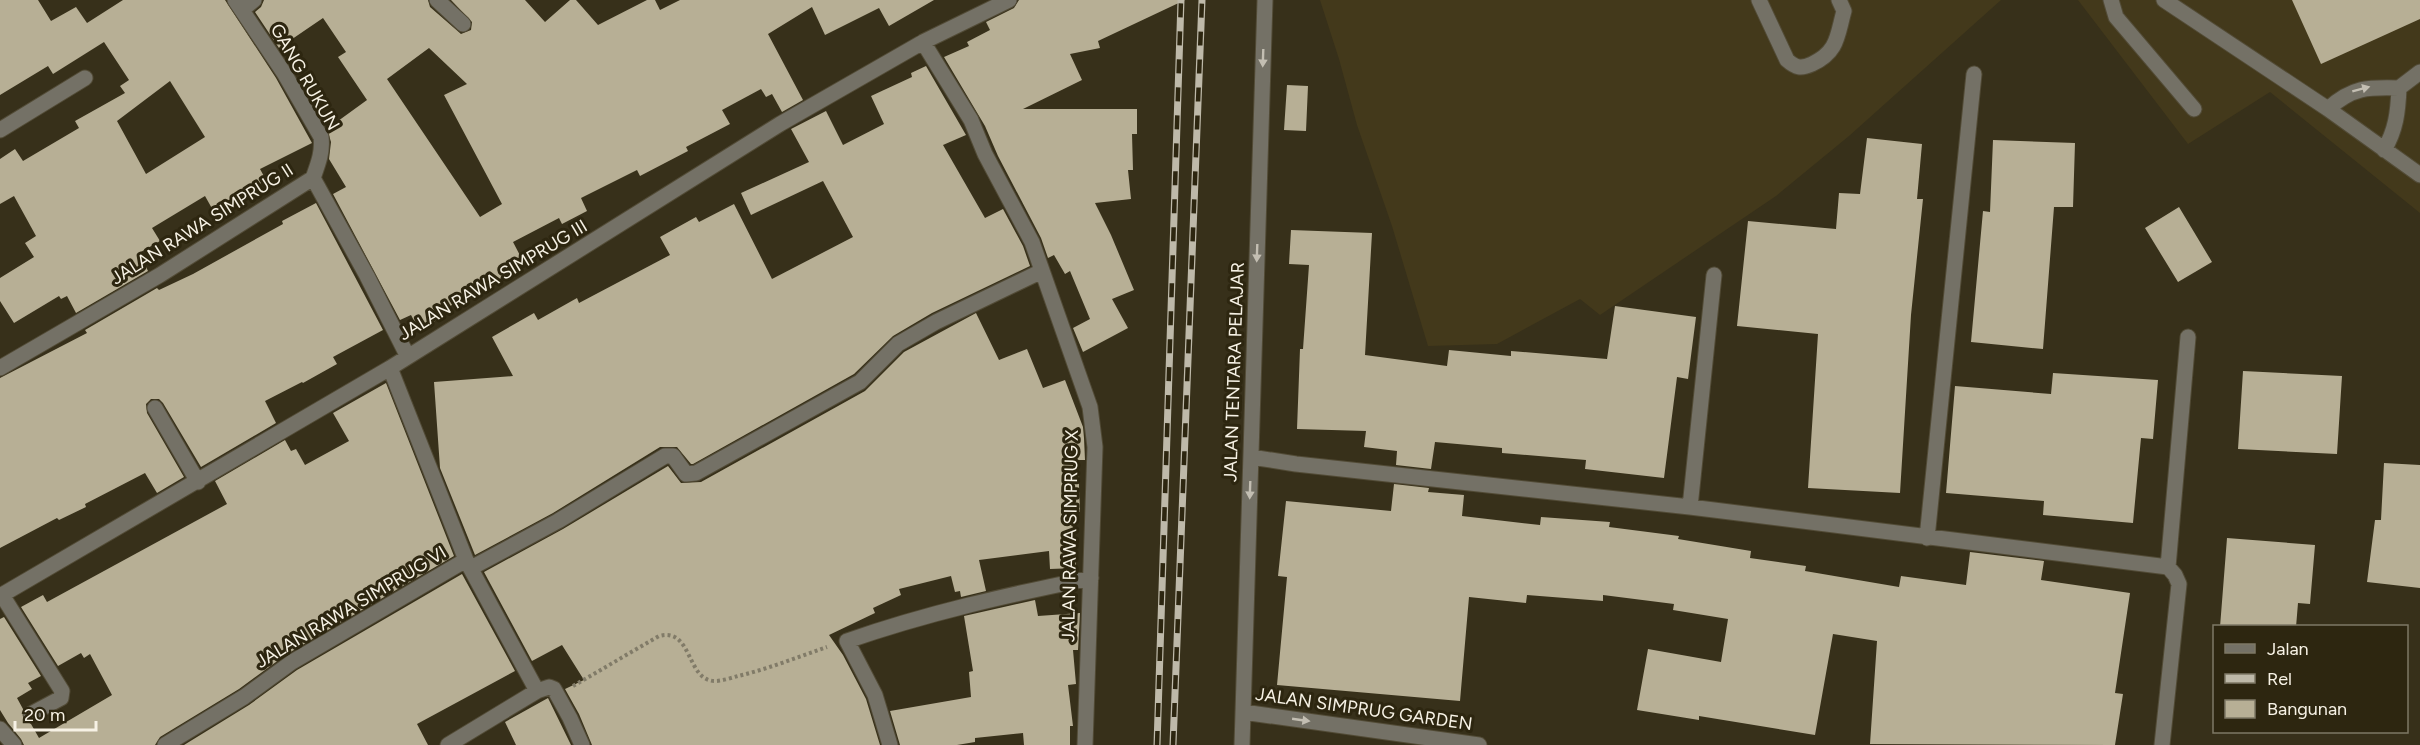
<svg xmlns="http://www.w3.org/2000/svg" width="2420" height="745" font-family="Figtree,sans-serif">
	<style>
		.built { fill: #43391b }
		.building { fill: #b7af95; fill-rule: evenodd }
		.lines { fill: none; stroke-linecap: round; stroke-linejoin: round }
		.minor-casing { stroke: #524b36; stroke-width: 17 }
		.path { stroke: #817b68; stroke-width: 4; stroke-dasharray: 3 3; stroke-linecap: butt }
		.minor { stroke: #747166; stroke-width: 15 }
		.rail-casing { stroke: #beb9a9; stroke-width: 7 }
		.rail { stroke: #2d2610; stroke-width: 4.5; stroke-dasharray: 14; stroke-linecap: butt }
		.oneway { fill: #c3beb2 }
		.labels { text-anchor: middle; stroke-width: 6; stroke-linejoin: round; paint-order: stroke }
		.street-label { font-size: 18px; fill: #f7f2e5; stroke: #2d2610 }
	</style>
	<rect width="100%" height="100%" fill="#37301a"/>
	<!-- built -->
	<path class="built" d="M1320 0H2001L1849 136 1776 196 1600 315 1580 299 1497 344 1428 346 1392 226 1357 125 1339 59Z
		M2078 0H2420V213L2270 92 2188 144Z"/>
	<!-- building -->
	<path class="building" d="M0 0H38L51 21 76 7 87 23 123 0H225L276 78 312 143 260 169 266 180 214 212 205 196 152 228 160 241 139 253 148 271 76 313 67 296 61 299 59 296 14 323 0 301V278L34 257 25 243 36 236 14 196 0 204V159L15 149 23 161 79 128 75 121 125 93 120 86 129 80 104 42 53 74 48 66 0 95ZM170 81 205 137 146 174 117 121Z
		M264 0H428L430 7 461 34 471 30 472 22 451 0H525L545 22 570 0H576L598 25 647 0H655L660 10 680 0H934L889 26 879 8 825 35 812 7 768 34 803 100 782 112 772 94 766 97 761 89 722 110 730 124 686 147 688 151 640 176 637 170 581 198 587 211 562 224 559 218 513 242 525 265 441 311 444 316 419 330 411 315 400 320 333 194 346 187 329 159 331 142 327 129 367 100 338 57 346 52 323 18 279 48 255 12 261 7ZM429 48 467 84 444 95 502 204 480 217 387 79Z
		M1019 0H1185L1098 41 1100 48 1070 54 1082 80 1023 109H1137V134H1132L1133 170H1128L1131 199 1095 203 1111 235 1134 290 1112 299 1128 328 1083 352 1073 328 1090 319 1070 271 1065 274 1054 255 1048 258 1041 238 998 156 985 126 944 57 969 46 967 42 990 30 986 22 1014 8Z
		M2292 0H2420V19L2321 64Z
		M926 66 966 135 943 145 985 218 1003 209 1023 246 1030 266 932 313 893 336 854 374 693 464H691L677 447H660L553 513 475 555 440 468 434 382 513 376 492 337 534 313 538 320 577 298 579 303 670 255 660 237 696 217 699 222 734 204 772 279 853 237 823 181 751 215 741 193 809 162 791 129 826 111 843 145 884 124 871 96 912 77 911 73Z
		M1287 85 1308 86 1306 131 1284 130Z
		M1867 138 1922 144 1917 199H1923L1911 315 1900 493 1808 488 1818 334 1737 326 1748 221 1836 229 1839 193 1860 194Z
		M1993 140 2075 143 2073 207H2054L2043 349 1971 342 1983 211 1990 212Z
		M316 203 383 330 333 357 337 364 303 383 302 382 265 401 276 423 201 467 163 403 159 399H151L146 404 147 413 184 477 157 493 145 473 85 504 86 507 59 520 57 518 0 548V378L87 333 85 330 157 288 159 290 193 274 283 224 282 221Z
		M2179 207 2212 262 2178 282 2145 228Z
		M1291 230 1372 233 1365 355 1447 366 1449 350 1511 356V351L1607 359 1615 306 1696 317 1688 379 1677 377 1664 478 1585 469 1586 460 1502 453V448L1435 442 1431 469 1396 465 1397 451 1364 447 1366 431 1297 429 1300 349H1303L1309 265 1289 264Z
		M976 313 999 360 1027 349 1043 388 1065 380 1083 427 1084 438 1085 460H1078L1080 512H1072L1076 568 1050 569 1049 551 979 560 986 591 961 597 960 591 955 592 951 576 899 589 901 595 873 608 875 613 829 635 843 655 866 699 880 745H592L579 714 565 689 584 680 562 645 532 661 484 572 563 529 668 466 681 483 701 482 865 391 904 352Z
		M2243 371 2342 376 2337 454 2238 449Z
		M2053 373 2158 380 2153 439 2141 438 2133 523 2043 515 2044 501 1946 493 1955 386 2051 394Z
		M386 383 454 556 287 654 239 689 160 737 155 745H24L21 739 8 723 0 710V619L4 617 41 676 28 683 32 689 17 698 23 709V719L31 724 39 738 112 695 90 654 84 658 81 653 58 666 21 607 43 595 47 602 227 504 215 481 285 440 291 451 296 449 305 465 349 441 333 413Z
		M2384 463 2420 465V588L2367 582 2375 520H2381Z
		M1394 484 1429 488 1428 492 1464 495 1462 516 1540 525 1541 517 1610 522 1609 527 1679 536 1678 539 1751 551 1750 558 1806 566 1805 571 1899 587 1901 576 1966 585 1970 552 2044 561 2041 580 2130 593 2115 693 2123 694 2115 745 1870 744 1877 641 1833 634 1815 735 1699 716V720L1637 710 1648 649 1721 662 1728 619 1673 610 1674 604 1603 595V601L1527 595 1526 603 1469 597 1460 701 1277 685 1287 577 1278 576 1286 501 1391 511Z
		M2227 538 2315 545 2310 604 2298 603 2296 627H2220Z
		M462 574 515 671 417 724 428 745H184L249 705 297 670Z
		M1035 600 1038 616 1080 613 1078 650H1073L1076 684 1068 685 1073 726H1070V745H1024L1023 733 975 738V742L957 745H900L890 711 971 697 969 672 973 671 964 616Z
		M548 698 571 745H516L505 722Z"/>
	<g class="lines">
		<defs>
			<path id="minor" d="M235 0 284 73 321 137C323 152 318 164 313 178
				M437 0 463 24
				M1759 0 1787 60C1796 68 1801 69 1812 64 1838 52 1837 36 1844 11L1839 0
				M2111 0 2116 17 2194 109
				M2164 0 2328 109 2420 175
				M242 10 254 0
				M923 42 971 120 985 154 1032 242 1090 407 1095 447 1085 745
				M2328 109C2352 87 2368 87 2399 88L2420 72
				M0 130 85 78
				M2384 150C2396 130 2398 112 2399 88
				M313 178 367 276 407 355
				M0 368 160 275 313 178
				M390 368 466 560 537 691
				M155 408 198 482
				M1251 457 1296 464 1690 507 2168 567
				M1690 507 1714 275
				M1927 538 1974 74
				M2168 567 2188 337
				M471 568 558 521 665 456H673L686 474 696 473 860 382 898 344 936 322 1042 271
				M2 595 62 691 61 698 31 714
				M0 596 390 368 780 124 923 42 1009 0
				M1243 712 1479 745
				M0 729 14 745
				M165 745 244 697 292 662 466 560
				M448 745 537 691 549 687 554 689 570 718 582 745
				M890 745 875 695 847 641C927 613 1008 595 1091 578
				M1242 745 1265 0
				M2162 745 2179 584 2175 575 2168 567"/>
		</defs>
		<!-- minor casing -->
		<use href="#minor" class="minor-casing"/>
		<!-- path -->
		<path class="path" d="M573 686 659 636C693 627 686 681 715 681 722 681 731 678 738 676 768 669 798 657 827 647"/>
		<!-- minor -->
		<use href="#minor" class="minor"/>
		<defs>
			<path id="rail" d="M1157 745 1181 0
				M1173 745 1202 0"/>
		</defs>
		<!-- rail casing -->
		<use href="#rail" class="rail-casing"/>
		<!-- rail -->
		<use href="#rail" class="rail"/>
	</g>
	<!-- one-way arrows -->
	<defs><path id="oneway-solid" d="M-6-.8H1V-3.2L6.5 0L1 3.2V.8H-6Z" transform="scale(1.5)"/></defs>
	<g class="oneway">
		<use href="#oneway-solid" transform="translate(1263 58) rotate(92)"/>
		<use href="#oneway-solid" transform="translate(2361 89) rotate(-15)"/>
		<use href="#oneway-solid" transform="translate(1257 253) rotate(92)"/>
		<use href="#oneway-solid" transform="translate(1250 490) rotate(92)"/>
		<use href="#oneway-solid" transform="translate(1301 720) rotate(8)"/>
	</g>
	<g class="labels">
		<!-- street labels -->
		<g class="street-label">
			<text transform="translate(305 77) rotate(60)" y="6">GANG RUKUN</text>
			<text transform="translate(202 224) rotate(-32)" y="6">JALAN RAWA SIMPRUG II</text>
			<text transform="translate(493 280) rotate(-31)" y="6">JALAN RAWA SIMPRUG III</text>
			<text transform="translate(1234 372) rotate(-88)" y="6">JALAN TENTARA PELAJAR</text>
			<text transform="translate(1070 536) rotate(-89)" y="6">JALAN RAWA SIMPRUG X</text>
			<text transform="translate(351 607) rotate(-31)" y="6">JALAN RAWA SIMPRUG VI</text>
			<text transform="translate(1364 709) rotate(8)" y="6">JALAN SIMPRUG GARDEN</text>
		</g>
	</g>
	<!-- legend -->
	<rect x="2213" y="625" width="195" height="108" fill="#2d2610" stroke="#7e7865" stroke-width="1.5"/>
	<rect x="2225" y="644" width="30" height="9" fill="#747166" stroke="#7e7865" stroke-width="1.5"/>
	<text x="2267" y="655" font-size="18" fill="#f7f2e5">Jalan</text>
	<rect x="2225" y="674" width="30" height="9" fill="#beb9a9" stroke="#7e7865" stroke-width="1.5"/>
	<text x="2267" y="685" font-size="18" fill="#f7f2e5">Rel</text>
	<rect x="2225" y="700" width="30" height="18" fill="#b7af95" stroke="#7e7865" stroke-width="1.5"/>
	<text x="2267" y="715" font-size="18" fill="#f7f2e5">Bangunan</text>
	<!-- scale -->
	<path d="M15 721v9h81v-9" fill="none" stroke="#f7f2e5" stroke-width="3"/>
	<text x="24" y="721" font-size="18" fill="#f7f2e5" stroke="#2d2610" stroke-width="4.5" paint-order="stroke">20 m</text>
</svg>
